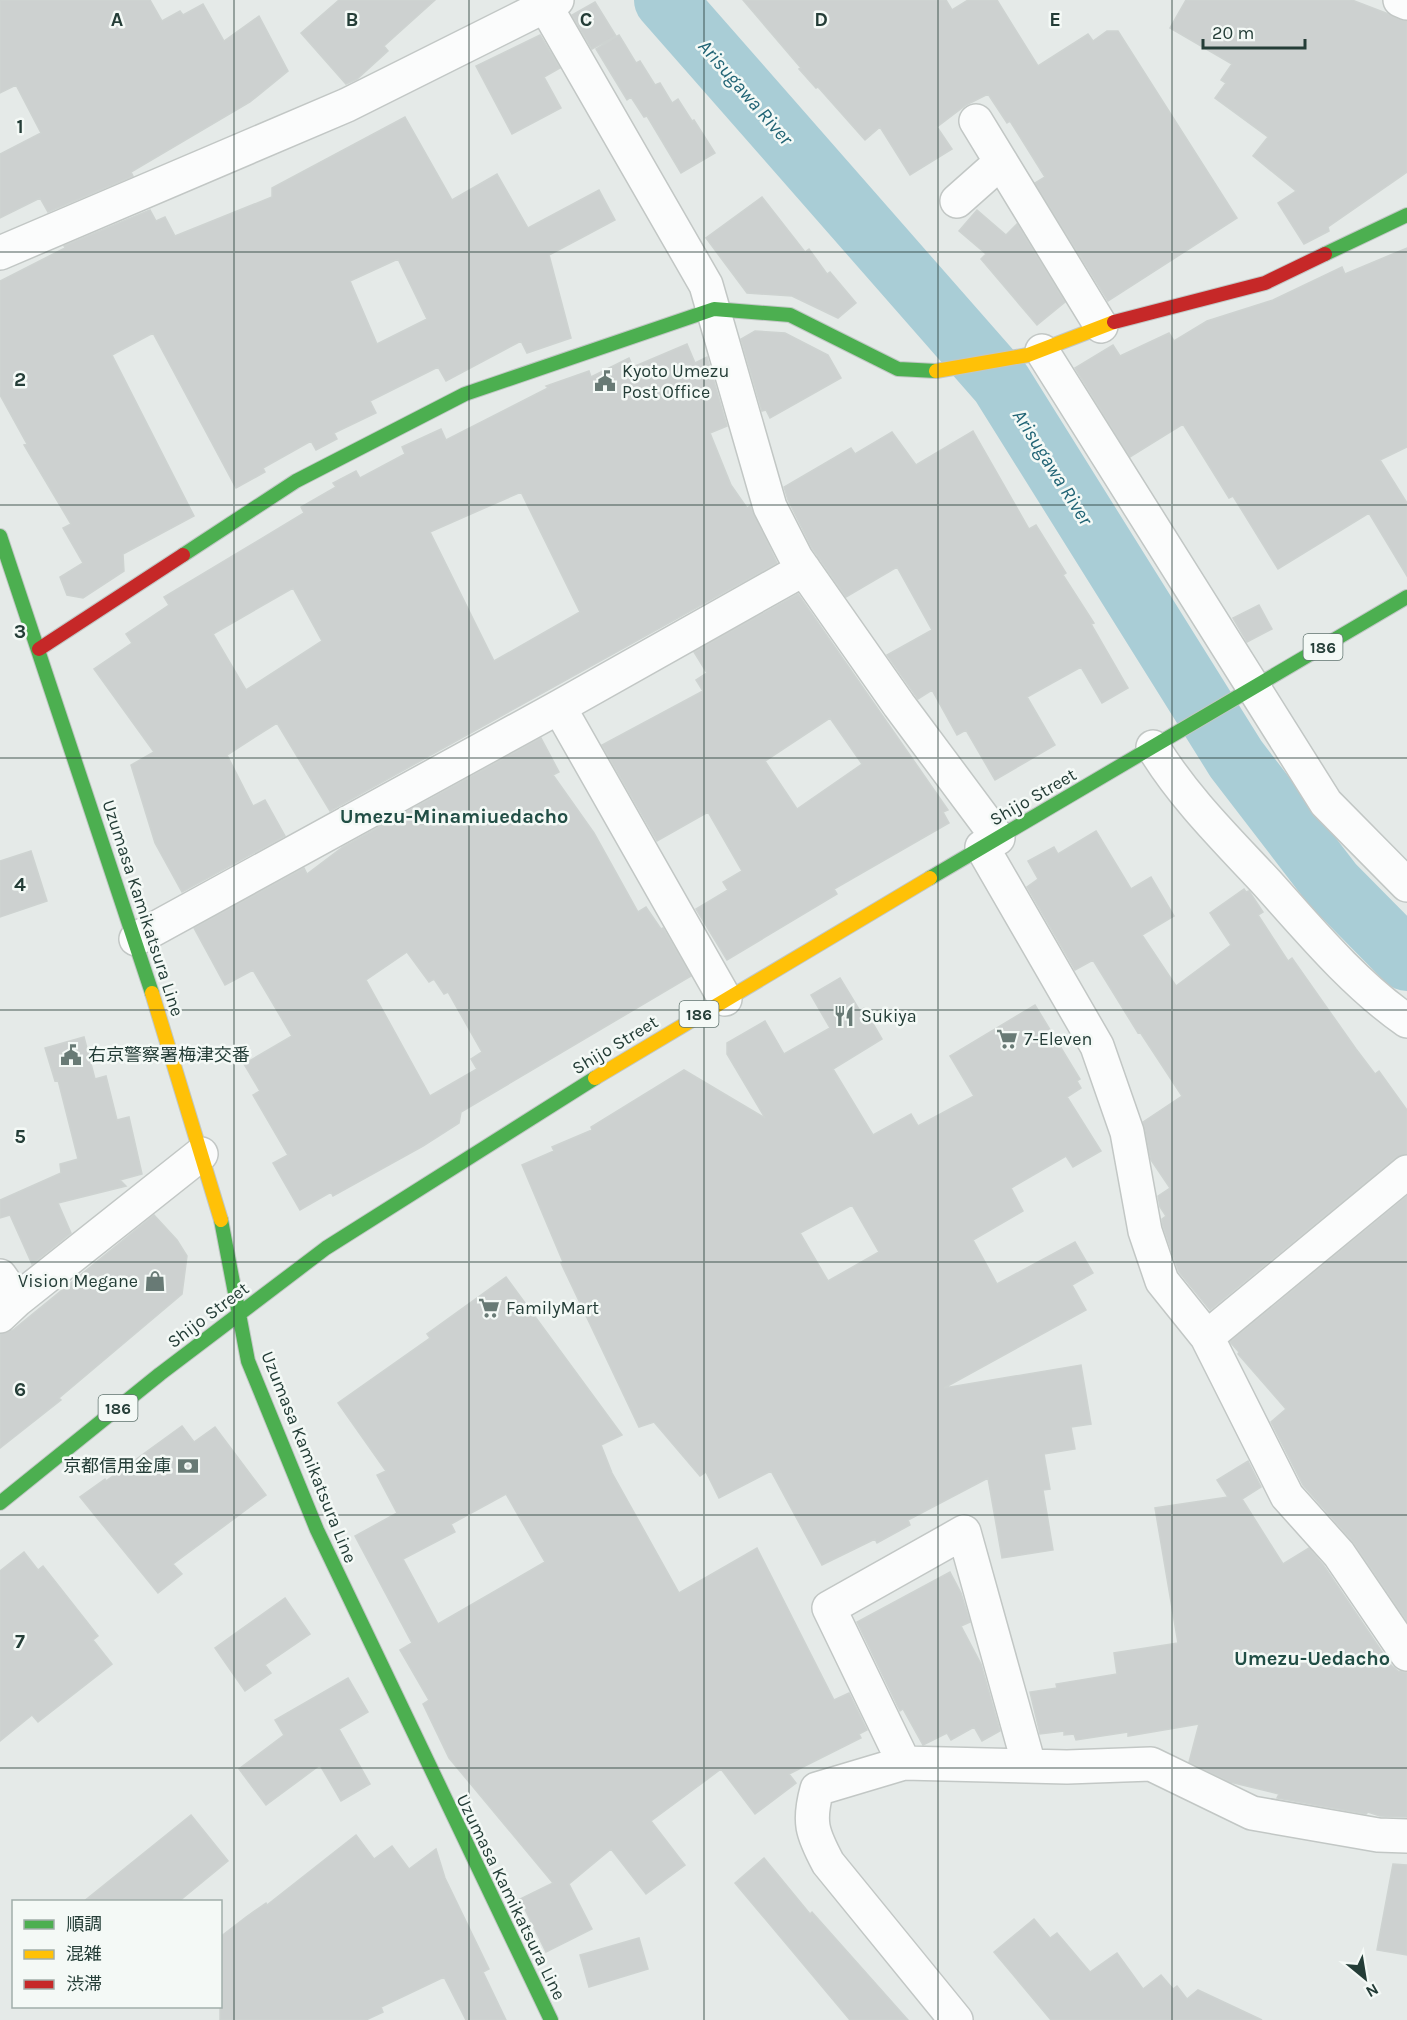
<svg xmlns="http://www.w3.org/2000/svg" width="1407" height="2020" font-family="Karla,'Noto Sans JP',sans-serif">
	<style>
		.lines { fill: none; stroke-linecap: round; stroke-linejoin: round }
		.river { stroke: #a9cdd6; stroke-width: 62 }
		.building { fill: #cdd1d0; stroke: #ced3d1; stroke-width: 1.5; fill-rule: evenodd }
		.street-casing { stroke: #c2c7c5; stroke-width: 36 }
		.fast-casing { stroke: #c1c7c5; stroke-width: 16 }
		.slow-casing { stroke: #c1c7c5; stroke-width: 16 }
		.jam-casing { stroke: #c1c7c5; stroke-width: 16 }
		.street { stroke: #fbfcfc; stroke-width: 33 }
		.fast { stroke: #4caf50; stroke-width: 14 }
		.slow { stroke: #ffc107; stroke-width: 14 }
		.jam { stroke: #c62828; stroke-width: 14 }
		.grid { fill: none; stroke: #243d37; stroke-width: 1.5; stroke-opacity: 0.55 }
		.labels { text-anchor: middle; stroke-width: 5; stroke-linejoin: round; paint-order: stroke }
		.shield { fill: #f4f9f6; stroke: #627570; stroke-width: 1.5 }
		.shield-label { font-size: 16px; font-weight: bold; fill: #243d37 }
		.poi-label { font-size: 18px; fill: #243d37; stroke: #f4f9f6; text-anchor: start }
		.street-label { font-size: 18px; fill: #243d37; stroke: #f4f9f6 }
		.water-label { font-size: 20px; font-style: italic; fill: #216475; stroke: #f4f9f6 }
		.neighbourhood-label { font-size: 20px; font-weight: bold; fill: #214e45; stroke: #f4f9f6 }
		.grid-label { font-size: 20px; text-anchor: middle; font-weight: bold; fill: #243d37; stroke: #f4f9f6; stroke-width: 5; stroke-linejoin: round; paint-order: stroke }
	</style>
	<rect width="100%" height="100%" fill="#e5eae8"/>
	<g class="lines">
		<!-- river -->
		<path class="river" d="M665 0 1001 383 1236 759 1332 884 1407 960"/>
	</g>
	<!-- building -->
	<path class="building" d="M0 0H150L162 21 180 11 183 15 203 4 224 41 259 16 288 71 250 102 131 172 133 176 48 212 40 198 0 218V154L41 133 16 85 0 93Z
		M339 0H435L384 46 388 51 357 79 346 84 301 33Z
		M743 0H946L952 10 968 0H997L1038 66 1088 34 1093 41 1107 31H1118L1237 218 1108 301 1035 183 1045 177 1010 121 1007 123 988 94 966 105 937 127 952 149 910 175 880 127 865 140 818 87 816 88 799 69 801 68Z
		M1186 0H1352L1407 21V172L1328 227 1329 231 1304 244 1278 203 1296 191 1253 156 1268 137 1215 98 1226 83 1221 80 1232 64 1170 28Z
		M595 2 616 36 592 49 572 15Z
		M540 35 560 68 544 77 561 108 512 134 476 66Z
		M619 35 636 63 640 61 655 85 660 83 672 103 678 99 692 121 694 120 715 153 681 173 647 116 644 117 631 97 627 100 596 49Z
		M405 117 452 200 497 174 528 228 599 190 615 220 549 255 571 338 527 353 521 341 446 381 438 367 370 401 376 413 334 433 337 439 316 450 311 441 263 468 265 472 236 488 153 333 112 355 194 516 123 554 124 571 83 598 67 595 60 577 83 563 63 528 71 524 24 445 27 444 0 395V281L65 248 64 246 150 210 156 221 165 217 175 236 272 197V188ZM398 259 427 319 377 344 350 281Z
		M762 197 805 252 809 249 827 274 830 272 856 303 838 318 792 296 747 293 706 238Z
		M977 210 1006 235 1017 224 1065 302 1037 325 981 259 986 254 959 231Z
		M1407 248V447L1380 460 1407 503V576L1369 513 1278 569 1233 496 1229 498 1183 424 1130 457 1075 368 1113 345 1120 356 1169 333 1174 341 1207 321 1273 300 1342 267 1345 274Z
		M755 331 785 333 828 355 841 378 770 418 766 410 762 411 741 339Z
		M687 344 695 363 707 357 727 426 710 433 731 485 747 508 750 506 777 563 330 811 277 723 227 755 253 806 265 800 285 836 182 892 155 843 131 765 154 752 94 669 132 643 126 634 169 605 164 597 304 513 301 507 336 487 333 483 356 471 360 478 405 454 402 447 441 429 446 440 548 388 546 386 589 371 591 377 629 358 633 367ZM521 492 580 612 494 661 430 532ZM293 588 322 641 246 690 213 634Z
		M973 431 1029 529 1036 525 1066 573 1063 575 1094 623 1091 624 1128 688 1102 703 1081 667 1027 697 1055 745 995 780 966 730 957 735 932 690 918 699 887 655 932 630 897 567 846 597 812 548 788 500 784 487 851 448 855 454 892 432 916 465Z
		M798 594 948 810 943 812 949 823 834 889 837 894 727 960 696 909 728 890 723 882 742 871 708 812 657 841 602 745 703 691 696 680 707 673 694 652ZM830 718 862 764 797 809 765 761Z
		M1259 605 1272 629 1247 642 1233 618Z
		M541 738 559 772 553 775 594 833 638 912 646 907 661 929 663 928 691 976 461 1112 459 1123 423 1146 333 1196 331 1192 300 1210 273 1163 288 1155 253 1095 260 1091 244 1064 292 1036 253 970 225 985 194 928 304 868 307 874 343 847ZM407 952 429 982 434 979 444 994 448 992 482 1052 471 1059 477 1069 430 1096 366 980Z
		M1096 831 1131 889 1151 877 1174 916 1142 935 1176 986 1231 945 1210 913 1244 889 1246 892 1249 891 1263 912 1258 915 1288 961 1292 958 1356 1049 1375 1074 1379 1071 1407 1110V1154L1395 1158 1210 1310 1179 1272 1163 1226 1162 1219 1166 1216 1160 1207 1158 1196 1170 1188 1151 1160 1143 1122 1182 1096 1140 1032 1138 1033 1093 960 1075 970 1027 887 1038 879 1028 861 1054 847 1058 854Z
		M31 851 47 901 0 917V861Z
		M840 978 860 1011 864 1008 882 1039 833 1069 873 1135 911 1114 918 1126 974 1096 950 1056 1035 1005 1080 1079 1077 1081 1081 1088 1067 1097 1101 1151 1073 1167 1066 1156 1011 1188 1023 1211 973 1240 997 1284 1075 1242 1093 1273 1072 1285 1086 1310 944 1388 1081 1365 1091 1424 1071 1427 1075 1449 1044 1454 1050 1489 1043 1490 1053 1550 1002 1558 988 1478 908 1520 910 1525 877 1543 875 1539 822 1565 771 1471 719 1498 706 1472 700 1476 654 1422 639 1427 561 1263 563 1262 522 1165 554 1151 552 1147 592 1130 591 1127 684 1070 765 1118 727 1054V1043L765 1021 784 1054 830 1028 811 995ZM852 1205 879 1252 828 1281 800 1233Z
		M84 1037 95 1079 106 1076 117 1120 129 1117 142 1174 120 1180 126 1186 58 1203 71 1233 32 1264 10 1215 0 1218V1200L61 1173 60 1164 78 1159 58 1080 55 1081 45 1048Z
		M1407 1196V1621L1354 1543 1303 1485 1271 1422 1286 1409 1238 1354 1239 1352 1230 1342Z
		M154 1215 177 1240 187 1256 182 1294 59 1398 61 1400 0 1448V1334L13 1330Z
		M506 1277 622 1435 601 1445 612 1473 679 1593 757 1548 834 1700 849 1693 867 1730 859 1734 861 1738 789 1774 796 1783 755 1814 721 1769 651 1821 685 1865 646 1894 611 1849 569 1884 592 1929 546 1952 520 1899 553 1883 449 1758 423 1704 429 1700 400 1650 412 1643 355 1536 397 1513 377 1475 386 1471 338 1403 430 1338 427 1334ZM506 1494 545 1562 438 1624 403 1559 455 1532 451 1524Z
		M182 1426 194 1442 215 1427 266 1495 173 1564 182 1574 158 1593 80 1497 105 1479 106 1481Z
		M1248 1461 1261 1487 1242 1499 1283 1564 1309 1548 1324 1566 1391 1665 1398 1671 1407 1673V1817L1380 1816 1368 1812 1366 1814 1277 1798 1279 1794 1230 1782 1189 1762 1199 1724 1128 1736V1732L1076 1740 1074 1734 1064 1735V1731L1040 1734 1030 1692 1057 1688 1056 1684 1117 1674 1114 1653 1178 1643 1155 1508 1228 1497 1217 1480Z
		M24 1552 38 1570 43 1566 98 1636 93 1640 112 1664 38 1722 32 1715 0 1741V1571Z
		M950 1572 961 1593 970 1622 961 1626 981 1664 1000 1731 982 1741 974 1727 951 1740 947 1733 923 1745 903 1709 900 1711 857 1622Z
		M285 1598 310 1634 265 1665 271 1673 245 1691 215 1648Z
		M348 1678 368 1712 339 1729 370 1784 341 1801 320 1765 266 1805 239 1769 284 1735 275 1720Z
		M191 1815 228 1861 178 1902H83Z
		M356 1835 374 1859 392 1846 409 1869 436 1849 445 1878 489 1969 483 1972 506 2020H466L444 1977 381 2007 383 2012 366 2020H220V1937L246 1917 266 1903 267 1905Z
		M764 1858 810 1914 812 1912 908 2020H850L735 1883Z
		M1393 1864 1407 1865V1955L1377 1950Z
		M1034 1919 1050 1938 1057 1933 1090 1972 1117 1953 1143 1989 1161 1975 1173 1989 1177 1986 1187 1999 1198 1990 1262 2020H1051L994 1952Z
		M639 1938 648 1969 589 1987 580 1955Z"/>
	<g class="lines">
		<defs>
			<path id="street" d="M542 0 706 285 770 507 796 558 899 705 998 838
				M1400 0 1407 3
				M976 121 1101 326
				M957 201 1001 162
				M0 253 347 105 557 0
				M1042 351 1326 803 1407 885
				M559 707 725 999
				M1153 747C1184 798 1227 840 1267 883 1310 931 1354 984 1407 1021
				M982 847 1097 1046 1127 1132 1145 1231 1162 1281 1207 1337 1287 1496 1339 1554 1407 1654
				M136 939 559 707 804 569
				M0 1276 17 1300 0 1316
				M17 1300 201 1154
				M1207 1337 1407 1172
				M904 1763 829 1608 964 1532 1029 1765
				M956 2020 828 1863C812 1833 808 1822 817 1789L904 1763 1067 1767 1151 1764 1252 1813 1378 1835 1407 1836"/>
			<path id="fast" d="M1325 254 1407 215
				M0 536 152 993
				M183 555 296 481 465 394 714 309 790 315 898 369 936 371
				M930 878 1407 597
				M221 1220 248 1361 317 1530 551 2020
				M0 1503 160 1374 326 1248 595 1078"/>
			<path id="slow" d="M936 371 1028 355 1114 322
				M152 993 221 1220
				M595 1078 930 878"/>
			<path id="jam" d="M1114 322 1265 283 1325 254
				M39 649 183 555"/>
		</defs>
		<!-- street casing -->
		<use href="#street" class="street-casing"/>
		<!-- fast casing -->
		<use href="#fast" class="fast-casing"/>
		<!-- slow casing -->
		<use href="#slow" class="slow-casing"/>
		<!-- jam casing -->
		<use href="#jam" class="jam-casing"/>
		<!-- street -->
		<use href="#street" class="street"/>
		<!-- fast -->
		<use href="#fast" class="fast"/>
		<!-- slow -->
		<use href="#slow" class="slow"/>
		<!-- jam -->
		<use href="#jam" class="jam"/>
	</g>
	<!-- grid -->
	<path class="grid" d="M234 0V2020M469 0V2020M704 0V2020M938 0V2020M1172 0V2020M0 252H1407M0 505H1407M0 758H1407M0 1010H1407M0 1262H1407M0 1515H1407M0 1768H1407"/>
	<!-- icons -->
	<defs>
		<symbol id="civic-bare" viewBox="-9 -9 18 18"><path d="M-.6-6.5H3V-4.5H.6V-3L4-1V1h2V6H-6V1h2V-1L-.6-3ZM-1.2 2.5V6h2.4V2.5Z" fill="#687a75" stroke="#f4f9f6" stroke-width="2.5" paint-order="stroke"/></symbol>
		<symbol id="restaurant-bare" viewBox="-9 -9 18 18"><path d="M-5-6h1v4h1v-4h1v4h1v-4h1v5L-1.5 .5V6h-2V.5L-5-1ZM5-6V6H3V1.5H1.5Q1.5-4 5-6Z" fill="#687a75" stroke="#f4f9f6" stroke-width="2.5" paint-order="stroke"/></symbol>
		<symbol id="supermarket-bare" viewBox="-9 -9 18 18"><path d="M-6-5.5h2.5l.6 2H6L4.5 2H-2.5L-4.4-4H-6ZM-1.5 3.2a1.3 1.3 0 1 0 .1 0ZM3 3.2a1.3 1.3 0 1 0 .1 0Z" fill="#687a75" stroke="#f4f9f6" stroke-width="2.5" paint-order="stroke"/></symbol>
		<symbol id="shop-bare" viewBox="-9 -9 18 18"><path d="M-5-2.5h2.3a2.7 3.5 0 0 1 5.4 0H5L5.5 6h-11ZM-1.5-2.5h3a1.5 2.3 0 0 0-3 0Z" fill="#687a75" stroke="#f4f9f6" stroke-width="2.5" paint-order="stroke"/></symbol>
		<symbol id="bank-bare" viewBox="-9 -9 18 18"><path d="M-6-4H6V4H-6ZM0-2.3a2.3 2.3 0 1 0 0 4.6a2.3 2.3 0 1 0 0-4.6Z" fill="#687a75" stroke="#f4f9f6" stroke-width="2.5" paint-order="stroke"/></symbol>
	</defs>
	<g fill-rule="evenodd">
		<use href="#civic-bare" x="590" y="366" width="30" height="30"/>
		<use href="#restaurant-bare" x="829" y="1001" width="30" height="30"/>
		<use href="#supermarket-bare" x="992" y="1024" width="30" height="30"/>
		<use href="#civic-bare" x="56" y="1040" width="30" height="30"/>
		<use href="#shop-bare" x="140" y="1266" width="30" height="30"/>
		<use href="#supermarket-bare" x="474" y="1293" width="30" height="30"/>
		<use href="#bank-bare" x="173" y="1451" width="30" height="30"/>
	</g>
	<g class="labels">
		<!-- shield labels -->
		<g class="shield">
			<rect x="1303.5" y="634" width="39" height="26" rx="4.5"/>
			<rect x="679.5" y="1001" width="39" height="26" rx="4.5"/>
			<rect x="98.5" y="1395" width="39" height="26" rx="4.5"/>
		</g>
		<g class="shield-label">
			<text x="1323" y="653">186</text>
			<text x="699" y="1020">186</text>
			<text x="118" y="1414">186</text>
		</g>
		<!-- poi labels -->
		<g class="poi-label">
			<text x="622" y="377">Kyoto Umezu<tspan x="622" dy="21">Post Office</tspan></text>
			<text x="861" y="1022">Sukiya</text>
			<text x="1024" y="1045">7-Eleven</text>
			<text x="88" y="1061">右京警察署梅津交番</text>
			<text x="138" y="1287" text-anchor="end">Vision Megane</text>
			<text x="506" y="1314">FamilyMart</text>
			<text x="171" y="1472" text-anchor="end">京都信用金庫</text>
		</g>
		<!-- street labels -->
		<g class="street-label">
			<text transform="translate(1033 797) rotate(-30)" y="6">Shijo Street</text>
			<text transform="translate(143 908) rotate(72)" y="6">Uzumasa Kamikatsura Line</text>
			<text transform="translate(615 1045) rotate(-31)" y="6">Shijo Street</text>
			<text transform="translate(208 1315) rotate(-37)" y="6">Shijo Street</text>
			<text transform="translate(309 1457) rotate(68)" y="6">Uzumasa Kamikatsura Line</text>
			<text transform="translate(511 1897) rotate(64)" y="6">Uzumasa Kamikatsura Line</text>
		</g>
		<!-- water labels -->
		<g class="water-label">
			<text transform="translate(746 92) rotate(49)" y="7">Arisugawa River</text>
			<text transform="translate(1053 467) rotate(58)" y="7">Arisugawa River</text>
		</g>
		<!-- neighbourhood labels -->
		<g class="neighbourhood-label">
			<text x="454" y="823">Umezu-Minamiuedacho</text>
			<text x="1312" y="1665">Umezu-Uedacho</text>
		</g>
	</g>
	<g class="grid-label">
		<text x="117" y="26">A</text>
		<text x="352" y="26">B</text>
		<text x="586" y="26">C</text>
		<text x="821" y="26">D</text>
		<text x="1055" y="26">E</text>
		<text x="20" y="133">1</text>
		<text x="20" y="386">2</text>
		<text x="20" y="638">3</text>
		<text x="20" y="891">4</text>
		<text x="20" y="1143">5</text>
		<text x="20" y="1396">6</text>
		<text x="20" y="1648">7</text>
	</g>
	<!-- legend -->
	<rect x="12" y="1900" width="210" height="108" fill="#f4f9f6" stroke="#a1aeaa" stroke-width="1.5"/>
	<rect x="24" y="1920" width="30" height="9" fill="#4caf50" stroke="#a1aeaa" stroke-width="1.5"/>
	<text x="66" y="1930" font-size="18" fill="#243d37">順調</text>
	<rect x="24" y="1950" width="30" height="9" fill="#ffc107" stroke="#a1aeaa" stroke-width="1.5"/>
	<text x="66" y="1960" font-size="18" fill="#243d37">混雑</text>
	<rect x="24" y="1980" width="30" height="9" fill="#c62828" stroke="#a1aeaa" stroke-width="1.5"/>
	<text x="66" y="1990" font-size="18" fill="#243d37">渋滞</text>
	<!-- north arrow -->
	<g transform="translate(1365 1978) rotate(150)" stroke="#f4f9f6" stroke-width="4.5" paint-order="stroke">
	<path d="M0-4.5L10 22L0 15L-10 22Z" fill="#243d37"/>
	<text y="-9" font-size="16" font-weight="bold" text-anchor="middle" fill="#243d37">N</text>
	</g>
	<!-- scale -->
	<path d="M1203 39v9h102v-9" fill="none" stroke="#243d37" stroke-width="3"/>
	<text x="1212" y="39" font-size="18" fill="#243d37" stroke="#f4f9f6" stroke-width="4.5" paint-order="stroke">20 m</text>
</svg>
